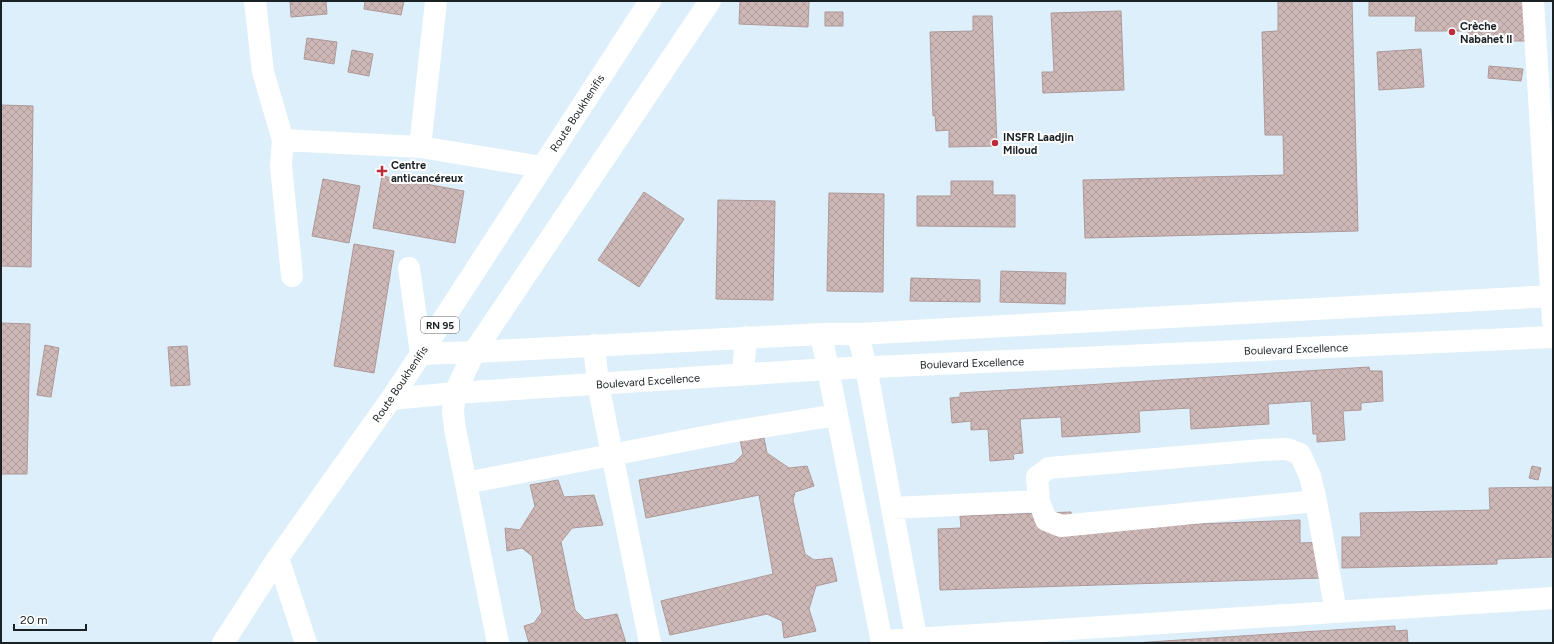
<svg xmlns="http://www.w3.org/2000/svg" width="1554" height="644" font-family="Figtree,sans-serif">
	<style>
		.building { fill: url(#building-cross-hatch); stroke: #ae9898 }
		.lines { fill: none; stroke-linecap: round; stroke-linejoin: round }
		.minor { stroke: #fff; stroke-width: 22 }
		.major { stroke: #fff; stroke-width: 22 }
		.poi-dot { fill: #bd2c3b; stroke: #fff; stroke-width: 1.5 }
		.labels { text-anchor: middle; stroke-width: 4; stroke-linejoin: round; paint-order: stroke }
		.shield { fill: #fff; stroke: #5f6466; stroke-width: 1 }
		.shield-label { font-size: 10px; font-weight: bold; fill: #1a2125 }
		.poi-label { font-size: 11px; font-weight: bold; fill: #1a2125; stroke: #fff; text-anchor: start }
		.street-label { font-size: 11px; fill: #1a2125; stroke: #fff }
	</style>
	<defs>
		<pattern id="building-cross-hatch" width="8" height="8" patternUnits="userSpaceOnUse"><rect width="8" height="8" fill="#ceb8b7"/><path d="M0 0l8 8M0 8l8-8" fill="none" stroke="#b09e9d"/></pattern>
	</defs>
	<rect width="100%" height="100%" fill="#dceffa"/>
	<!-- building -->
	<path class="building" d="M290 1H326L327 14 291 17Z
		M365 1H404L401 15 364 9Z
		M740 1H809L808 27 739 24Z
		M1352 1 1358 231 1085 238 1083 180 1284 175 1283 135H1265L1262 32 1278 31V2Z
		M1369 1H1535V41H1468V31H1415L1416 16H1369Z
		M1121 11 1124 90 1043 93 1042 72H1054L1051 13Z
		M825 12H843V26H825Z
		M973 16H992L997 146 949 147V130L936 131 935 115 933 116 930 32 973 31Z
		M307 38 337 42 334 64 304 59Z
		M1421 49 1424 87 1379 90 1377 52Z
		M352 50 373 54 369 76 348 72Z
		M1489 66 1523 69 1521 81 1488 78Z
		M1 105 33 106 31 267 1 266Z
		M382 176 464 191 455 243 373 228Z
		M323 179 360 186 349 243 312 236Z
		M951 181H993V195H1015V227L917 226V196H951Z
		M644 192 684 219 639 287 598 260Z
		M829 193 884 194 883 292 827 291Z
		M718 200 775 201 773 300 716 299Z
		M354 244 394 251 374 373 334 366Z
		M1001 271 1066 273 1065 304 1000 302Z
		M911 278 980 280V302L910 301Z
		M1 323 30 324 27 474H1Z
		M45 345 59 348 51 397 37 395Z
		M187 346 190 385 171 386 168 347Z
		M1369 367 1370 371H1382L1383 401 1361 403V410L1343 411 1345 440 1317 442V434H1313L1311 401 1268 404 1269 424 1191 429 1190 408 1139 411 1140 432 1062 437 1061 417 1020 419 1023 453 1013 454 1014 459 990 461 988 429 971 430V421L952 423 950 398 960 397V393Z
		M764 438 767 453 789 468 807 466 814 486 795 492 793 500 805 554 814 560 832 558 837 581 816 586 809 609 816 631 784 638 782 621 767 614 670 635 661 601 773 574 759 495 646 518 639 480 734 463 743 454 740 440Z
		M1532 466 1541 468 1538 480 1529 478Z
		M558 480 564 497 594 495 603 525 572 528 561 542 575 610 585 620 617 614 626 643H529L524 626 534 623 542 612 532 556 522 548 507 551 505 528 520 530 535 506 530 485Z
		M1553 487V557L1497 559V564L1342 568V537H1361L1360 513 1490 510 1489 488Z
		M1071 512V529L1300 520V543L1322 542 1323 578 940 590 938 529 961 528 960 516Z
		M1395 626V631L1407 630 1408 643H1134Z"/>
	<g class="lines">
		<!-- minor -->
		<path class="minor" d="M255 1 263 72 283 140 281 166 292 276
			M1533 1 1553 321
			M283 140 420 147 542 167
			M420 147 436 1
			M409 268 421 354 474 352 821 334H858L1553 296
			M821 334 882 643
			M858 334 866 367 917 643
			M594 345 598 384 650 643
			M743 374 746 337
			M391 399 455 393 828 369 1553 337
			M466 483 730 432 837 415
			M1039 501 1046 520 1061 526 1316 501
			M892 508 1039 501 1037 477 1049 468 1262 450 1287 449 1300 454 1310 476 1316 501 1336 612
			M278 558 306 643
			M882 641 1553 598
			M498 643 455 429 453 411 455 393 474 352 710 1"/>
		<!-- major -->
		<path class="major" d="M223 643 278 558 391 399 421 354 650 1"/>
	</g>
	<!-- markers -->
	<g class="poi-dot">
		<circle cx="1452" cy="32" r="4"/>
		<circle cx="995" cy="143" r="4"/>
		<path d="M380 165h4v4h4v4h-4v4h-4v-4h-4v-4h4z"/>
	</g>
	<g class="labels">
		<!-- shield labels -->
		<rect class="shield" x="421" y="317" width="38" height="16" rx="3"/>
		<g class="shield-label">
			<text x="440" y="329">RN 95</text>
		</g>
		<!-- poi labels -->
		<g class="poi-label">
			<text x="1460" y="30">Crèche<tspan x="1460" dy="13">Nabahet II</tspan></text>
			<text x="1003" y="141">INSFR Laadjin<tspan x="1003" dy="13">Miloud</tspan></text>
			<text x="391" y="169">Centre<tspan x="391" dy="13">anticancéreux</tspan></text>
		</g>
		<!-- street labels -->
		<g class="street-label">
			<text transform="translate(577 113) rotate(-57)" y="4">Route Boukhenifis</text>
			<text transform="translate(1296 349) rotate(-2)" y="4">Boulevard Excellence</text>
			<text transform="translate(972 363) rotate(-2)" y="4">Boulevard Excellence</text>
			<text transform="translate(648 381) rotate(-4)" y="4">Boulevard Excellence</text>
			<text transform="translate(400 384) rotate(-56)" y="4">Route Boukhenifis</text>
		</g>
	</g>
	<!-- border -->
	<rect width="1554" height="644" fill="none" stroke="#1a2125" stroke-width="4"/>
	<!-- scale -->
	<path d="M14 624v6h72v-6" fill="none" stroke="#1a2125" stroke-width="2"/>
	<text x="20" y="624" font-size="12" fill="#1a2125" stroke="#ffffff" stroke-width="3" paint-order="stroke">20 m</text>
</svg>
